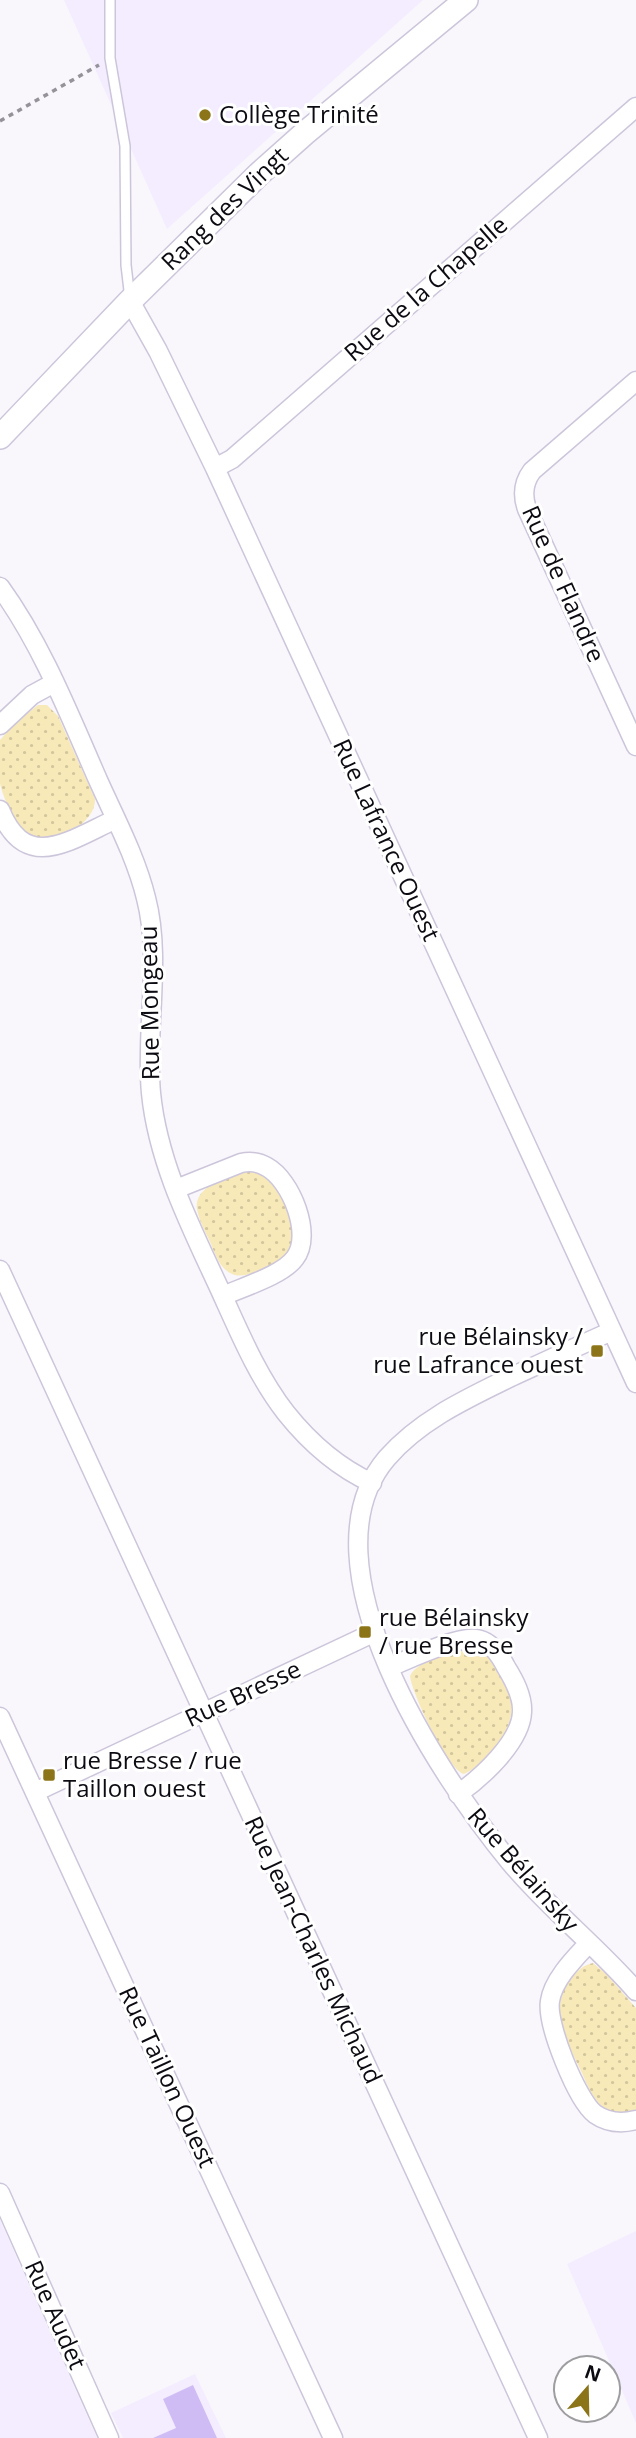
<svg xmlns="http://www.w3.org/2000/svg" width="636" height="2438" font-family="'Open Sans',sans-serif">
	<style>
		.built { fill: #f3edff }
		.grass { fill: url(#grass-dots) }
		.building { fill: #d0bcf5 }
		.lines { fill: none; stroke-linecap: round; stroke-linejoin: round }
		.service-casing { stroke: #cdc6db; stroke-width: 12 }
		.minor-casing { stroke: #cdc6db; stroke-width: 21 }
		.tertiary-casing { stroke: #cdc6db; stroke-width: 26 }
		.path { stroke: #959399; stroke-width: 3.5; stroke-dasharray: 5 5; stroke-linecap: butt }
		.service { stroke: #fff; stroke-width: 9 }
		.minor { stroke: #fff; stroke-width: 18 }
		.tertiary { stroke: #fff; stroke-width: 23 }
		.poi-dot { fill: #8c7519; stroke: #fff; stroke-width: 2.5 }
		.labels { text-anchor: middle; stroke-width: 6; stroke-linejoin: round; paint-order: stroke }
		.poi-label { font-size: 24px; fill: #0d0b12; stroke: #fff; text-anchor: start }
		.street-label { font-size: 24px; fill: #0d0b12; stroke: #fff }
	</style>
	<defs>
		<pattern id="grass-dots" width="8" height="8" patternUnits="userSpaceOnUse" patternTransform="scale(1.75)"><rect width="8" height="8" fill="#f7e9b8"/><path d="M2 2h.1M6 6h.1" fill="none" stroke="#d3c69d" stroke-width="1.8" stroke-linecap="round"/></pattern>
	</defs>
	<rect width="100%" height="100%" fill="#f9f7fc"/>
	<!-- built -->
	<path class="built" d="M64 0H423L167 229Z
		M0 2220 97 2438H0Z
		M636 2231V2423L567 2264Z
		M195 2374 226 2438H123L111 2413Z"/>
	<!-- grass -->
	<path class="grass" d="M38 705H47L58 716 95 799C96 827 46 849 24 832 15 825 2 795 0 783 0 770 0 753 0 740L15 723Z
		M249 1172C256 1173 263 1174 269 1179 285 1191 300 1233 290 1252 285 1260 275 1264 268 1267 257 1271 243 1279 232 1274 220 1269 215 1254 211 1244 206 1233 199 1221 197 1209 193 1186 231 1175 249 1172Z
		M474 1648C488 1653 494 1661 500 1674 504 1682 509 1691 511 1699 517 1727 488 1763 464 1774 448 1770 412 1694 410 1676 417 1660 457 1650 474 1648Z
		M593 1963 606 1974 636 2008V2110C627 2113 618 2115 609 2111 595 2105 587 2084 581 2071 567 2042 547 2009 571 1979 577 1971 583 1965 593 1963Z"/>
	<!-- building -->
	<path class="building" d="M193 2385 217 2438H153L176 2428 163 2399Z"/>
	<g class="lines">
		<defs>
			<path id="service" d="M110 0V58L125 146 126 265 130 299"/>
			<path id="minor" d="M130 301 158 351 215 468 636 1383
				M636 381 532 471C523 483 522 495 527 509L636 746
				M215 468 232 459 636 107
				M0 587C42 645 69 714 98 780 115 818 136 857 146 898 162 959 145 1030 151 1093 158 1164 192 1229 221 1292 240 1334 258 1377 286 1413 310 1443 337 1467 372 1483
				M0 725 32 695 54 683
				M0 810C26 874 70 840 116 819
				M176 1189 241 1163C250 1161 259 1162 267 1167 291 1180 313 1235 295 1258 283 1275 243 1287 223 1296
				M0 1270 538 2438
				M612 1331C578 1346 544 1362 511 1377 466 1399 420 1420 387 1458 297 1563 440 1777 510 1862 549 1909 597 1946 636 1991
				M390 1667C409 1659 457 1636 476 1639 491 1641 500 1655 506 1667 514 1680 523 1696 522 1712 521 1742 481 1778 458 1794
				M0 1717 333 2438
				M35 1792 375 1632
				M588 1944C574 1959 553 1980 550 2001 546 2024 577 2100 595 2114 608 2123 621 2124 636 2120
				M0 2193 109 2438"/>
			<path id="tertiary" d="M0 437 130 301 259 174 305 133 466 0"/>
		</defs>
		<!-- service casing -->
		<use href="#service" class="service-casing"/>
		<!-- minor casing -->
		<use href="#minor" class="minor-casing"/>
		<!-- tertiary casing -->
		<use href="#tertiary" class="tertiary-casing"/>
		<!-- path -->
		<path class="path" d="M0 121 99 65"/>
		<!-- service -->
		<use href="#service" class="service"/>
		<!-- minor -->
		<use href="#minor" class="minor"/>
		<!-- tertiary -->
		<use href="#tertiary" class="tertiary"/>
	</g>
	<!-- markers -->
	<g class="poi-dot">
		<circle cx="205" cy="115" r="7"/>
		<rect x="590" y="1344" width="14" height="14" rx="3.5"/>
		<rect x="358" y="1625" width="14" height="14" rx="3.5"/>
		<rect x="42" y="1768" width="14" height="14" rx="3.5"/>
	</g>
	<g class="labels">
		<!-- poi labels -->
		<g class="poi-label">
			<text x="219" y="123">Collège Trinité</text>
			<text x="583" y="1345" text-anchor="end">rue Bélainsky /<tspan x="583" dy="28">rue Lafrance ouest</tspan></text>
			<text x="379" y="1626">rue Bélainsky<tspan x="379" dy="28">/ rue Bresse</tspan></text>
			<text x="63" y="1769">rue Bresse / rue<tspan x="63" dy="28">Taillon ouest</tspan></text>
		</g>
		<!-- street labels -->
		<g class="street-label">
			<text transform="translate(225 209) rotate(-44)" y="8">Rang des Vingt</text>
			<text transform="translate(426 289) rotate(-41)" y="8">Rue de la Chapelle</text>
			<text transform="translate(563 584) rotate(66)" y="8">Rue de Flandre</text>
			<text transform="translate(386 840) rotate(65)" y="8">Rue Lafrance Ouest</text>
			<text transform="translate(150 1003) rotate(-91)" y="8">Rue Mongeau</text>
			<text transform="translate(243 1694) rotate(-25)" y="8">Rue Bresse</text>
			<text transform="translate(523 1870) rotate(49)" y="8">Rue Bélainsky</text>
			<text transform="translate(313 1950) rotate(65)" y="8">Rue Jean-Charles Michaud</text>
			<text transform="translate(167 2077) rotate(65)" y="8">Rue Taillon Ouest</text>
			<text transform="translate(55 2315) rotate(66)" y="8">Rue Audet</text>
		</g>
	</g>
	<!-- north arrow -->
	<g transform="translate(587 2389) rotate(20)"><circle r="33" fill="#ffffff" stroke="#9e9da0" stroke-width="2"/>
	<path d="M0-5L12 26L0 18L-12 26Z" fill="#8c7519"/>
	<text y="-10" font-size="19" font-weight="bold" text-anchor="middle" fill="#0d0b12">N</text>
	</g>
</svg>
